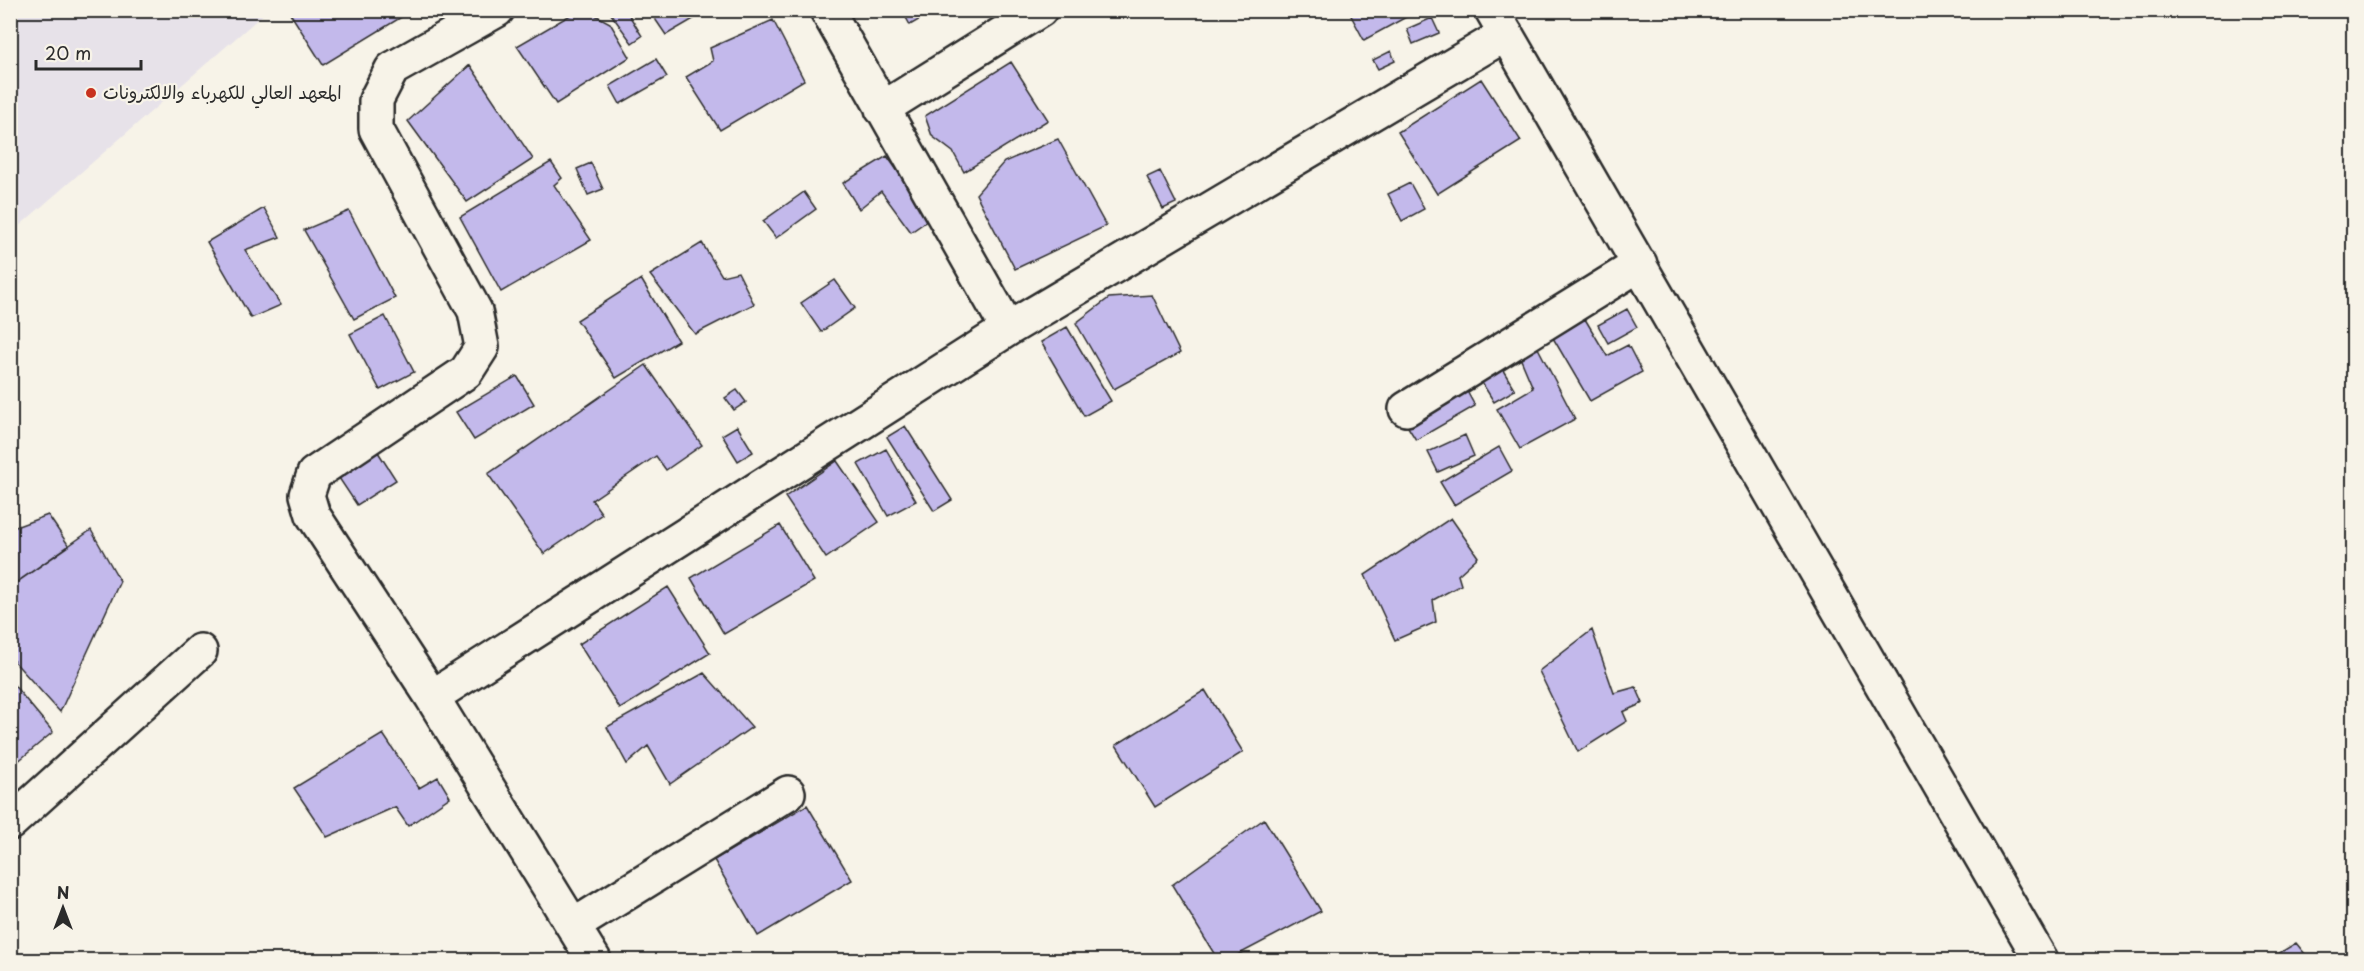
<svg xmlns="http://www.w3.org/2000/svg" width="2364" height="971" font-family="'Playpen Sans','Playpen Sans Arabic',sans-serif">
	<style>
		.built { fill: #e7e2e9 }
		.building { fill: #c3b9eb; stroke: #2b2b2b; stroke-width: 1.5 }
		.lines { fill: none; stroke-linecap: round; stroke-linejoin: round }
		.minor-casing { stroke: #2b2b2b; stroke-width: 38 }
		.minor { stroke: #f7f3e8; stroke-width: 33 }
		.poi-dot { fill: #c8321e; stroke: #f7f3e8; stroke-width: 2 }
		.labels { text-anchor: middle; stroke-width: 4.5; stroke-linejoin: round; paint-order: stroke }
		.poi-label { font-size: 18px; fill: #2b2b2b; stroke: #f7f3e8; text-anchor: start }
	</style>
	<rect width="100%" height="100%" fill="#f7f3e8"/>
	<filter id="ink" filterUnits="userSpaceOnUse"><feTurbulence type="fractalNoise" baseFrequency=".0167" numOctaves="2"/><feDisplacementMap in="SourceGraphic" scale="12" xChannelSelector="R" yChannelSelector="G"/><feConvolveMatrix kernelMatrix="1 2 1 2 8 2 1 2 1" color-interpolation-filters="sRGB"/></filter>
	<g filter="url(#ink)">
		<!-- built -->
		<path class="built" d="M11 10H267V11L11 233Z"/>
		<!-- building -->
		<path class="building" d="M288 10H413L323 65Z
			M579 10H586L610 23 630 57 556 104 517 46Z
			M608 10H626L642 36 632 43Z
			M649 10H709L666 35Z
			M873 10H893L876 17Z
			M902 10H936L910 25Z
			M1348 10H1419L1364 40Z
			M1432 18 1439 33 1413 44 1407 29Z
			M773 20 804 80 720 130 686 77 713 61 710 48Z
			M1391 51 1395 61 1378 69 1373 60Z
			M656 59 667 77 620 104 610 86Z
			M1011 62 1048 120 964 172 953 152 932 136 925 116Z
			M470 65 533 159 467 202 408 121Z
			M1481 79 1521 141 1437 194 1398 132Z
			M1058 139 1106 226 1015 269 976 194 1004 162Z
			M887 156 931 218 911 232 881 191 859 209 843 183Z
			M551 162 562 178 554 185 591 240 501 292 460 217Z
			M591 163 603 189 588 195 577 169Z
			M1160 171 1176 203 1163 209 1147 177Z
			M1410 183 1424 209 1402 221 1388 194Z
			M804 192 816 209 776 238 763 221Z
			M264 208 280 237 245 250 281 305 251 318 207 242Z
			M349 211 395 298 354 319 304 230Z
			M702 243 722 276 738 272 754 304 695 334 650 275Z
			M641 279 678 341 616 378 577 320Z
			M835 280 855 308 821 332 801 303Z
			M1152 295 1180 353 1114 389 1076 323 1109 298Z
			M1627 309 1637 327 1608 343 1598 325Z
			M385 316 414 372 380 390 350 334Z
			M1585 319 1607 356 1628 345 1642 372 1590 401 1553 338Z
			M1067 327 1111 401 1084 416 1041 342Z
			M1538 348 1575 419 1520 449 1497 409 1533 388 1519 355Z
			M1498 362 1515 390 1494 402 1477 375Z
			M646 365 702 445 666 470 656 456 592 500 602 514 544 554 488 474Z
			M517 376 534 404 474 440 456 412Z
			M1463 384 1475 406 1416 440 1403 419Z
			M737 390 746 402 734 410 725 398Z
			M737 426 753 452 738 461 722 435Z
			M905 426 952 500 934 511 887 437Z
			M1465 435 1474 456 1438 472 1428 452Z
			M1499 447 1512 471 1454 505 1440 482Z
			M886 449 916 501 888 516 858 464Z
			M378 452 396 480 357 505 339 478Z
			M837 461 879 522 826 558 785 497Z
			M48 515 69 546 10 587V529Z
			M1451 518 1478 557 1458 575 1461 585 1433 600 1436 622 1395 640 1365 575Z
			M780 525 814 581 724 634 691 578Z
			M91 530 120 581 60 712 10 657V587Z
			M668 587 710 653 620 709 579 644Z
			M1592 630 1614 693 1636 687 1643 703 1623 712 1627 721 1578 752 1539 671Z
			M704 673 752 727 670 784 648 746 627 764 607 727Z
			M13 684 53 732 10 768V686Z
			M1205 690 1243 752 1155 807 1116 745Z
			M383 734 419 788 438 777 450 797 408 826 395 807 327 837 294 788Z
			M807 805 852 880 758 936 714 860Z
			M1264 819 1321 911 1228 960H1218L1172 885Z
			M2296 943 2310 960H2268Z"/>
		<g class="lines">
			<defs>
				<path id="minor" d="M497 10 392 69 376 100V129L475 311 482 347 466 372 314 474 307 495 313 515 432 697 594 960
					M827 10 1008 329
					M1492 10 2041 960
					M882 109 1040 10
					M1406 409 1640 264
					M432 697 1008 329 1506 34
					M10 823 200 651
					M573 926 788 793"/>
			</defs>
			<!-- minor casing -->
			<use href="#minor" class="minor-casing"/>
			<!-- minor -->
			<use href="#minor" class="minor"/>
		</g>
	</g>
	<!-- markers -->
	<circle class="poi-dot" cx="91" cy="93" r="6"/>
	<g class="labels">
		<!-- poi labels -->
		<g class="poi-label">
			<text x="103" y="99">المعهد العالي للكهرباء والالكترونات</text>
		</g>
	</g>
	<!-- margin -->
	<rect width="2364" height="971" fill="none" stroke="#f7f3e8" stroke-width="36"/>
	<rect x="18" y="18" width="2328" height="935" fill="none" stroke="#2b2b2b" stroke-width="2" filter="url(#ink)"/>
	<!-- north arrow -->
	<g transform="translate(63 908)" stroke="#f7f3e8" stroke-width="4.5" paint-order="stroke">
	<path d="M0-4.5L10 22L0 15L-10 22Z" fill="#2b2b2b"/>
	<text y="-9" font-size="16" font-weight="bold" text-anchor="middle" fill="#2b2b2b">N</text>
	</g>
	<!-- scale -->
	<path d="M36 60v9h105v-9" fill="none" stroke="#2b2b2b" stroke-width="3"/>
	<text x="45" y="60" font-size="18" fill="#2b2b2b" stroke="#f7f3e8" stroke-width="4.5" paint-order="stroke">20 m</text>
</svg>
